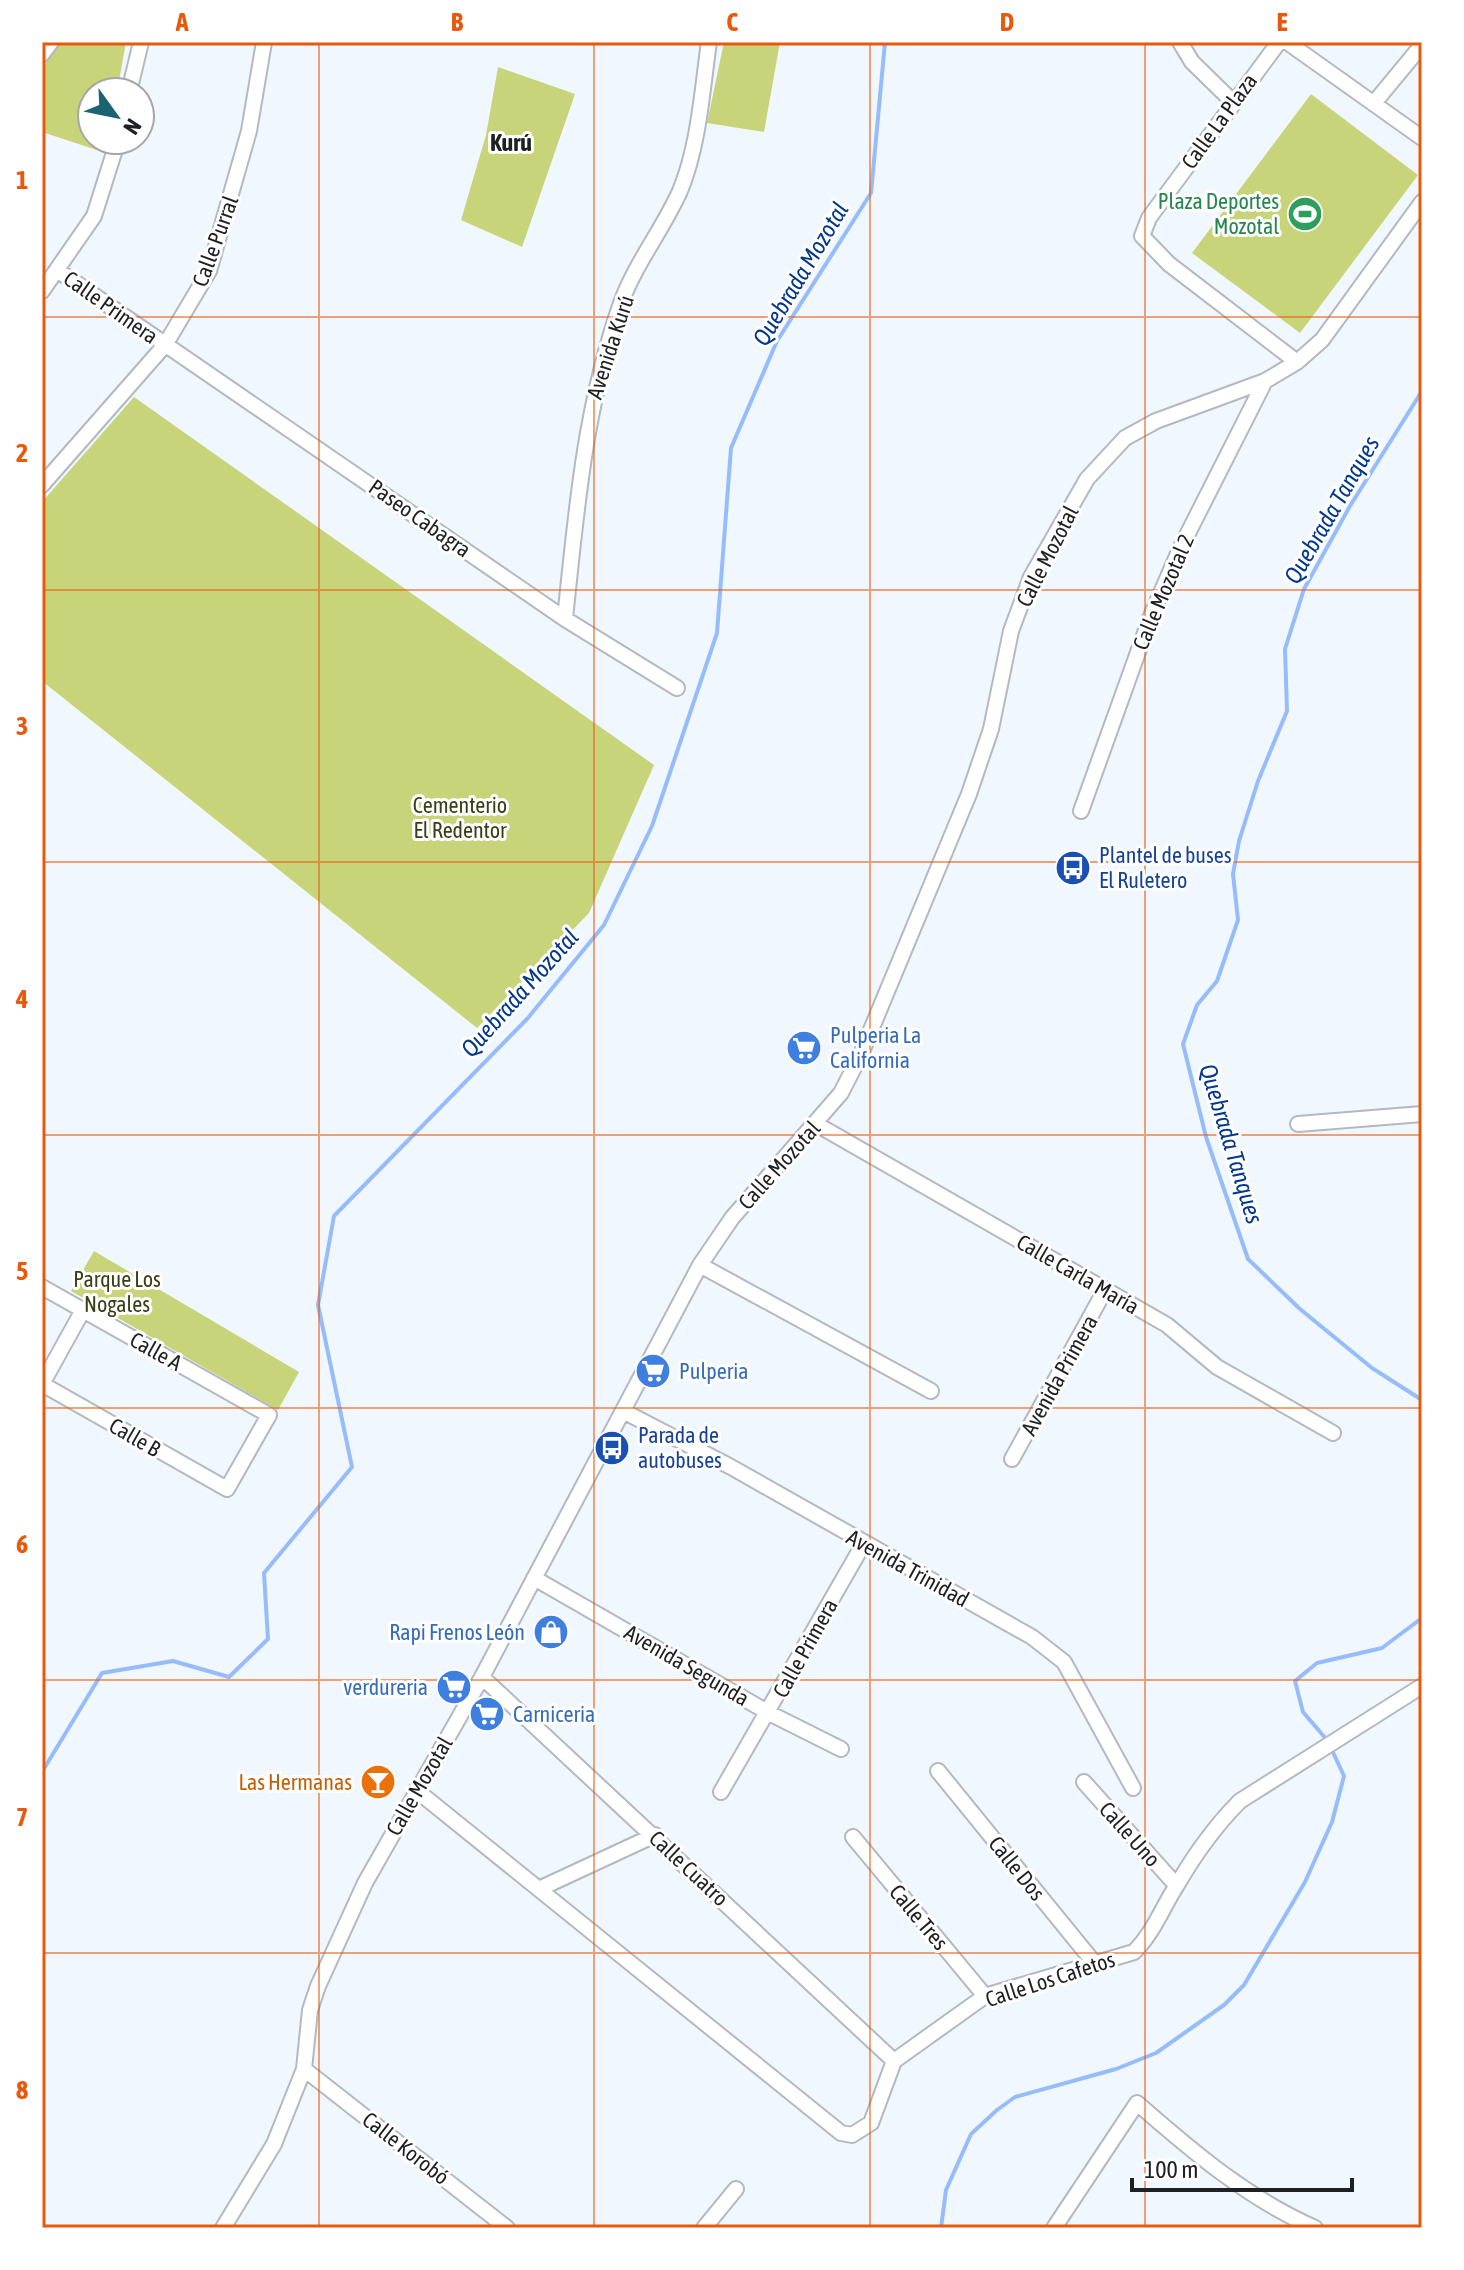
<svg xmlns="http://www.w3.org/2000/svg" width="1464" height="2270" font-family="'Asap Condensed',sans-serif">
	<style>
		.green { fill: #c7d479 }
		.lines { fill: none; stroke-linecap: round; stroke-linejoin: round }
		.stream { stroke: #97bcfa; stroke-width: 4 }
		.minor-casing { stroke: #b4b9c0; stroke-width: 18 }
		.minor { stroke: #fff; stroke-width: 14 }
		.grid { fill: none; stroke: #e8590c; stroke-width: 2; stroke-opacity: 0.55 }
		.labels { text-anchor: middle; stroke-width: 6; stroke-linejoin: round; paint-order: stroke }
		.street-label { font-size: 22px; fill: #1e2022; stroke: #fff }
		.leisure-label { font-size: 22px; fill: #27864d; stroke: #fff; text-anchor: end }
		.park-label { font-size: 22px; fill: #3a3f17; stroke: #fff }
		.transit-label { font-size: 22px; fill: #164399; stroke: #fff; text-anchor: start }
		.shop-label { font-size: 22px; fill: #366cbe; stroke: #fff; text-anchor: start }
		.food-label { font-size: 22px; fill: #c56008; stroke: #fff; text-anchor: end }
		.neighbourhood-label { font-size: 24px; font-weight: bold; fill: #1e2022; stroke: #fff }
		.water-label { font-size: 24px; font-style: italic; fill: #04378e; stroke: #fff }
		.neatline { fill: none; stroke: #e8590c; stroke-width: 3 }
		.grid-label { font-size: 26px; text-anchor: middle; font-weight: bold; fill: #e8590c }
	</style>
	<rect width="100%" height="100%" fill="#f1f7fe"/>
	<!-- green -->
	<path class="green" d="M61 42H126L117 92H92V140H109L106 153 42 132V68Z
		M724 42H780L764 132 707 123Z
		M498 67 575 94 522 247 461 220 486 135Z
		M1311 94 1418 175 1300 333 1192 253Z
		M134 397 654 765 589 913 477 1028 42 681V502Z
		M94 1251 299 1372 278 1410 71 1291Z"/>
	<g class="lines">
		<!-- stream -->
		<path class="stream" d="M1422 391 1350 506 1304 589 1285 649 1287 711 1258 781 1239 841 1233 874 1238 920 1217 981 1197 1005 1183 1044 1206 1137 1248 1259 1300 1309 1372 1368 1422 1400
			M1327 1740 1303 1712 1295 1681 1317 1663 1382 1648 1422 1618
			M42 1772 102 1673 173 1661 229 1677 268 1639 264 1573 352 1467 318 1305 334 1216 527 1019 604 925 652 826 717 633 731 448 777 341 871 193 885 42
			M941 2228 946 2190 971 2134 997 2110 1015 2097 1116 2069 1156 2053 1224 2005 1244 1985 1305 1882 1332 1822 1344 1776 1331 1748"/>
		<defs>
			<path id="minor" d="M1180 42 1192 62 1233 102
				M1279 42 1149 218 1142 236 1169 264 1297 362
				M1287 42 1422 138
				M42 54 51 42
				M129 92 141 42
				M1374 103 1422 45
				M57 270 565 619 677 688
				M42 291 94 216 118 140
				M42 485 165 345 209 271 249 131 264 42
				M565 619C576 512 585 406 621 303 635 264 663 229 680 191 699 145 702 91 709 42
				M1081 811 1151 616 1180 549 1265 381
				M816 1124 1167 1325 1217 1367 1333 1433
				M1298 1124 1422 1114
				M700 1265 931 1391
				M42 1287 269 1415 227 1489 42 1384 83 1310
				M623 1411 731 1467 1032 1637 1064 1662 1133 1788
				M1012 1459 1105 1290
				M534 1578 769 1713 841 1749
				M482 1677 894 2061
				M938 1771 1096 1965
				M1084 1782 1176 1885
				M416 1790 841 2133 852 2135 871 2123 894 2061 985 1996 1134 1952C1154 1932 1162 1908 1177 1885 1195 1854 1215 1826 1240 1801L1422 1686
				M721 1792 864 1543
				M853 1837 985 1996
				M541 1888 655 1835
				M304 2069 507 2228
				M223 2228 274 2144 304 2069 310 2010 318 1986 365 1883 482 1677 700 1265 732 1218 841 1093 861 1054 969 794 991 729 1011 631 1031 577 1087 479 1125 438 1156 421 1265 381 1297 362 1322 340 1422 202
				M704 2228 736 2189
				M1054 2228 1137 2103C1193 2152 1247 2198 1315 2228"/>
		</defs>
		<!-- minor casing -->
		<use href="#minor" class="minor-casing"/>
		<!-- minor -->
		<use href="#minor" class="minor"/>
	</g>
	<!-- grid -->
	<path class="grid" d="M319 42V2228M594 42V2228M870 42V2228M1145 42V2228M42 317H1422M42 590H1422M42 862H1422M42 1135H1422M42 1408H1422M42 1680H1422M42 1953H1422"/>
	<!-- icons -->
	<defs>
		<symbol id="stadium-disc" viewBox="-11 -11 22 22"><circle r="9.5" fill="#2e9e5b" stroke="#fff"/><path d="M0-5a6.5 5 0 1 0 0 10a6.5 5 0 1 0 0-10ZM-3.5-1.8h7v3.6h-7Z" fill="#fff"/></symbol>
		<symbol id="bus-disc" viewBox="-11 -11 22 22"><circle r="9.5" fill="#1a4fb4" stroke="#fff"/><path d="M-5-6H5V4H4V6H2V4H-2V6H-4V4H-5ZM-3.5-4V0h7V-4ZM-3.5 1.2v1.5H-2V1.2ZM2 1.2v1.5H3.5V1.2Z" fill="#fff"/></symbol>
		<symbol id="supermarket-disc" viewBox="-11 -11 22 22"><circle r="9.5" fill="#3f7fe0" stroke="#fff"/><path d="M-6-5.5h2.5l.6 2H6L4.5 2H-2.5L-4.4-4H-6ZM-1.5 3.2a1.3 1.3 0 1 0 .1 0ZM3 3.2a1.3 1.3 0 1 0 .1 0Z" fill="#fff"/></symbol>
		<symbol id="shop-disc" viewBox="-11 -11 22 22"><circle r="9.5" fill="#3f7fe0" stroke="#fff"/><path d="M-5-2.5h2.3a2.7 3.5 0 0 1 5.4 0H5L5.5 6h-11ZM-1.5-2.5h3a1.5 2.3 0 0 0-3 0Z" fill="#fff"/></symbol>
		<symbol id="bar-disc" viewBox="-11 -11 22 22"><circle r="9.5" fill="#e8710a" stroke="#fff"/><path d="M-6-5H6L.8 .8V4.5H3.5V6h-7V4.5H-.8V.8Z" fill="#fff"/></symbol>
	</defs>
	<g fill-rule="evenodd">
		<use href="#stadium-disc" x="1285" y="194" width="40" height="40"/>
		<use href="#bus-disc" x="1053" y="848" width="40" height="40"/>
		<use href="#supermarket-disc" x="784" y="1028" width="40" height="40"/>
		<use href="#supermarket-disc" x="633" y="1351" width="40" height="40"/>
		<use href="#bus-disc" x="592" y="1428" width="40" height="40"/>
		<use href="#shop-disc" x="531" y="1612" width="40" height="40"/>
		<use href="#supermarket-disc" x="434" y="1667" width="40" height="40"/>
		<use href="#supermarket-disc" x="467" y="1694" width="40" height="40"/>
		<use href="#bar-disc" x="358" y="1762" width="40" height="40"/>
	</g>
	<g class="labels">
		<!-- street labels -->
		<g class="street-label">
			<text transform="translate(1219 121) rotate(-54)" y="8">Calle La Plaza</text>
			<text transform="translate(215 241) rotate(-70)" y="8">Calle Purral</text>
			<text transform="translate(111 307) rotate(35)" y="8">Calle Primera</text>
			<text transform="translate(610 347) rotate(-72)" y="8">Avenida Kurú</text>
			<text transform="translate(420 518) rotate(35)" y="8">Paseo Cabagra</text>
			<text transform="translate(1047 556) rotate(-63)" y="8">Calle Mozotal</text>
			<text transform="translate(1163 592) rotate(-67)" y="8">Calle Mozotal 2</text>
			<text transform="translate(779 1165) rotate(-48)" y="8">Calle Mozotal</text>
			<text transform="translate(1078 1274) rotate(30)" y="8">Calle Carla María</text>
			<text transform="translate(156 1351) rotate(29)" y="8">Calle A</text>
			<text transform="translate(1059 1375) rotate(-61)" y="8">Avenida Primera</text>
			<text transform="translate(135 1437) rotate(30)" y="8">Calle B</text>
			<text transform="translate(908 1568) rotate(29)" y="8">Avenida Trinidad</text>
			<text transform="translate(805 1648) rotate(-61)" y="8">Calle Primera</text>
			<text transform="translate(687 1665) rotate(30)" y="8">Avenida Segunda</text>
			<text transform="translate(419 1786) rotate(-60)" y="8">Calle Mozotal</text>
			<text transform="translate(1130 1834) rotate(48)" y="8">Calle Uno</text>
			<text transform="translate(689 1868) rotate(43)" y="8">Calle Cuatro</text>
			<text transform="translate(1017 1868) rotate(51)" y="8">Calle Dos</text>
			<text transform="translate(919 1917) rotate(50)" y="8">Calle Tres</text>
			<text transform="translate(1050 1979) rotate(-18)" y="8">Calle Los Cafetos</text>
			<text transform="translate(406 2148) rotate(38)" y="8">Calle Korobó</text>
		</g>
		<!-- leisure labels -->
		<g class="leisure-label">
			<text x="1279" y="209">Plaza Deportes<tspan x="1279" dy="25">Mozotal</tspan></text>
		</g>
		<!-- park labels -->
		<g class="park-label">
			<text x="460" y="813">Cementerio<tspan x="460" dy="25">El Redentor</tspan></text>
			<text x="117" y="1287">Parque Los<tspan x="117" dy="25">Nogales</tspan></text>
		</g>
		<!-- transit labels -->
		<g class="transit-label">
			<text x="1099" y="863">Plantel de buses<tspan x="1099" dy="25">El Ruletero</tspan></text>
			<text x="638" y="1443">Parada de<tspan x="638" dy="25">autobuses</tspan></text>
		</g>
		<!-- shop labels -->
		<g class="shop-label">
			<text x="830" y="1043">Pulperia La<tspan x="830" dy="25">California</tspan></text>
			<text x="679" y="1379">Pulperia</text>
			<text x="525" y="1640" text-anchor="end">Rapi Frenos León</text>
			<text x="428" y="1695" text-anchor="end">verdureria</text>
			<text x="513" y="1722">Carniceria</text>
		</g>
		<!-- food labels -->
		<g class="food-label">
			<text x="352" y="1790">Las Hermanas</text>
		</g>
		<!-- neighbourhood labels -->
		<g class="neighbourhood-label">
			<text x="511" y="151">Kurú</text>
		</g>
		<!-- water labels -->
		<g class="water-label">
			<text transform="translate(801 274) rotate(-59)" y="8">Quebrada Mozotal</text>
			<text transform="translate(1332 510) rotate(-60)" y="8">Quebrada Tanques</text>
			<text transform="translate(520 993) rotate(-48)" y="8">Quebrada Mozotal</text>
			<text transform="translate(1231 1144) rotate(73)" y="8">Quebrada Tanques</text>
		</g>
	</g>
	<!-- border -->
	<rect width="1464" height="2270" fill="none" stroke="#ffffff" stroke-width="88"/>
	<!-- north arrow -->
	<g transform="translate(116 116) rotate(123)"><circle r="38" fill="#ffffff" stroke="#a5a6a7" stroke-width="2"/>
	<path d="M0-6L14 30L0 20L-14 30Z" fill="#1a6471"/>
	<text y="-12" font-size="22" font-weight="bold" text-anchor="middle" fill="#1e2022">N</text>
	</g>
	<!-- scale -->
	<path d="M1132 2178v12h220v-12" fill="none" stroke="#1e2022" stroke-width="4"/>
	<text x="1144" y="2178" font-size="24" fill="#1e2022" stroke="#ffffff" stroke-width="6" paint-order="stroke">100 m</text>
	<rect x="44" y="44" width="1376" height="2182" class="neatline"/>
	<g class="grid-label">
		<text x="182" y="31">A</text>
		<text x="457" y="31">B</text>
		<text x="732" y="31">C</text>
		<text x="1007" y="31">D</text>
		<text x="1282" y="31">E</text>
		<text x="22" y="189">1</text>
		<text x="22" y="462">2</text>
		<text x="22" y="735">3</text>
		<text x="22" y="1008">4</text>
		<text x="22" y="1280">5</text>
		<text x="22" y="1553">6</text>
		<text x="22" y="1826">7</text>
		<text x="22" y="2099">8</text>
	</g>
</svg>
